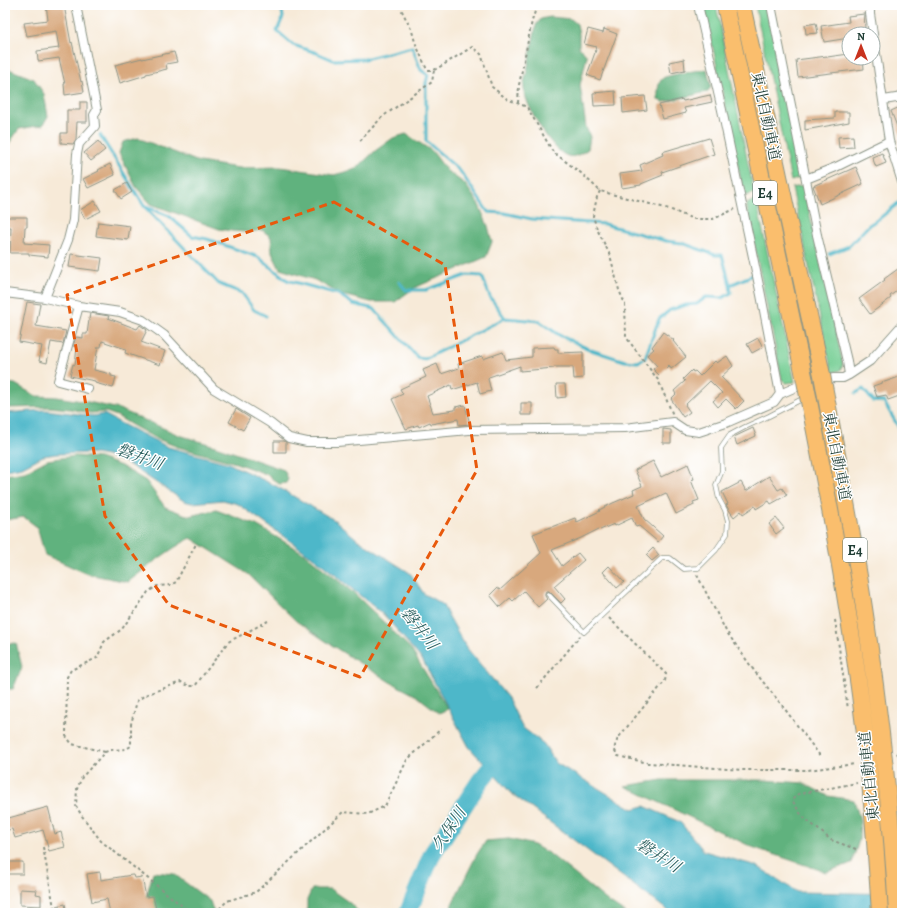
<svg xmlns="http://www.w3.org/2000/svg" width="907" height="918" font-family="Alegreya,'Noto Serif JP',serif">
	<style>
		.green { fill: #77cf95; stroke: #4b8664 }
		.forest { fill: #61b27e; stroke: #407859 }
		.water { fill: #4db7c9; stroke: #367a7e }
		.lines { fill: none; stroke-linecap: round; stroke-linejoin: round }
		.stream { stroke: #4db7c9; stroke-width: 3 }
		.river { stroke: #4db7c9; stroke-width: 18 }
		.building { fill: #d8a87d }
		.service-casing { stroke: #8b9486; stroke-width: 5.5 }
		.minor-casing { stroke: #8b9486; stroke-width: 10 }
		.motorway-casing { stroke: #8b9486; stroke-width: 18 }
		.path { stroke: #8b9486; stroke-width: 2; stroke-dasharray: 3 3; stroke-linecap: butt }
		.service { stroke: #fff; stroke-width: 4 }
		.minor { stroke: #fff; stroke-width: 8 }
		.motorway { stroke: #fabe6d; stroke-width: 16 }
		.motorway-bridge-casing { stroke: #8b9486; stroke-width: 18; stroke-linecap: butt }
		.motorway-bridge { stroke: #fabe6d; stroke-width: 16 }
		.marked { fill: none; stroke: #e8590c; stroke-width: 3; stroke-dasharray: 8 5; stroke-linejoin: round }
		.labels { text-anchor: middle; stroke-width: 3; stroke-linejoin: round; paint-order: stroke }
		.shield { fill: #fff; stroke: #627771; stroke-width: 1 }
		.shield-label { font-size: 14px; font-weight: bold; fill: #1f3d34 }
		.street-label { font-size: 15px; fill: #1f3d34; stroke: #fff }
		.water-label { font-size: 16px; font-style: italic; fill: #2d6261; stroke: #fff }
	</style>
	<rect width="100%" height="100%" fill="#fff"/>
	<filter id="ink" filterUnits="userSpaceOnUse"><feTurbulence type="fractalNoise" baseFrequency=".025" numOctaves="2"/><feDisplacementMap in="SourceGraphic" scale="8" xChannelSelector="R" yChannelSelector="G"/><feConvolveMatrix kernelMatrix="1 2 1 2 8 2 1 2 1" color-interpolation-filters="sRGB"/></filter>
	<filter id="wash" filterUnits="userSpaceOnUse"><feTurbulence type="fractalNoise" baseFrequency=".012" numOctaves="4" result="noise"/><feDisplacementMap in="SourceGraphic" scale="16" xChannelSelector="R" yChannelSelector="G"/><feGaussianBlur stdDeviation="0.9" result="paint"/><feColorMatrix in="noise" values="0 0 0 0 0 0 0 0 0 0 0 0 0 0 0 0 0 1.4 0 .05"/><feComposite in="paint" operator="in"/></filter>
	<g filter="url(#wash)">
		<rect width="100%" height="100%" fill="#f7ead8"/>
		<!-- green -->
		<path class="green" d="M704 5H716L754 193 749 195H744Z
			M755 5H768L800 174V178L791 181Z
			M802 186 804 189 843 364 841 370 832 373 792 188Z
			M756 199 795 382 786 383 782 380 747 208V204Z"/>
		<!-- forest -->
		<path class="forest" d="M550 17 571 19 577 24 579 34V47L587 56 580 85 586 127 590 137 588 149C582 153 575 158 568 156 552 152 525 105 524 89 523 83 526 76 527 71 530 56 533 40 536 25L541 19Z
			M707 69 711 87 707 92 664 102 658 100C658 93 657 83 663 78 668 75 699 70 707 69Z
			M11 70 34 79 44 94 48 116 43 125 19 129 8 145 5 154V71Z
			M406 134 432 151 447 171 465 184 478 203 488 226 492 242 486 257 414 288 395 302H371L342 295 315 280 280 269 272 253 271 237 262 230 248 232 232 231 219 229 151 204 136 187 119 153 123 142 138 138 199 162 239 168 280 167 334 175 356 169 375 151 393 138Z
			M5 383 15 384 36 396 57 397 88 402 119 409 179 435 215 446 284 470 288 479 286 483 279 484 266 474 236 463 178 447 155 438 130 424 117 416 106 412 90 413 70 409 49 407 5 408Z
			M75 456 99 458 121 466 146 481 165 507 189 516 216 510 256 525 305 554 355 594 410 648 448 709 439 713 417 696 390 682 339 650 296 621 248 574 191 538C168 550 149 566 128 582L88 574 45 555 37 527 24 517 5 520V475L25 472 47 460Z
			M16 643 22 667 13 689H5V644Z
			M662 780H764L803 783 828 796 854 800 860 820 859 840 852 863 826 872 752 847 625 786Z
			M509 839 534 845 551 855 610 903 625 913H451L452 904 477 854 486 841Z
			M153 872 174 874 210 901 214 913H146L145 902Z
			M312 889H330L350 903 360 913H307V900Z"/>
		<!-- water -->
		<path class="water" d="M45 410 94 416 104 414 122 424 168 447 228 463 276 486 336 521 358 540 410 573 424 594 442 604 466 647 508 698 522 727 544 744 556 763 633 809 644 806 680 822 704 851 757 866 797 892 902 894V913H671L511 793 469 747 423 661 385 616 318 561 238 504 223 500 192 503 184 501 125 462 107 456 89 453 56 454 43 456 22 467 5 470V413Z"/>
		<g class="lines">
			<!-- stream -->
			<path class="stream" d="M281 5 283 17 277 31 293 45 317 53 333 60 364 59 412 47 421 70 428 75 426 83V141L460 171 488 212 504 213 532 219 604 224 666 241 682 243 715 255H722L730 285
				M100 135 144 206 219 284 242 293 254 310 266 316
				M144 206 169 216 192 236 207 239 258 257 287 280 338 294 353 304 374 309 418 358 425 359 505 318
				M829 254 849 246 869 225 880 218 902 200
				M399 282 406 290H426L467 275 482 276 490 297 505 318 539 321 559 335 591 350 625 361 638 362 645 358 659 319 670 310 686 305 697 304 706 297 722 298 731 293 730 285 753 275
				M856 393 863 389 873 401 884 402 899 428H902"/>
			<!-- river -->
			<path class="river" d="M408 913 432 854 480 781 503 753"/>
		</g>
		<g id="blocks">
			<!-- building -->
			<path class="building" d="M46 5H64L71 43 72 42 81 82 82 81 84 92 65 95 64 84H65L59 58 38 61 37 51 59 48 56 31 27 36 24 23 48 20Z
				M864 14 865 28 849 30V38L824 42 821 26 849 22 848 16Z
				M816 23 818 33 806 34 805 25Z
				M588 29 603 33 604 29 617 34 600 80 587 75 597 47 584 44Z
				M174 52 177 62 166 64 167 69 146 74V75L120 83 115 65 142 58V59Z
				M849 54V58H863L864 69 798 77 796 60 827 56V57Z
				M684 59 685 70 671 73 669 62Z
				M615 91 616 105 594 106 593 93Z
				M710 95 712 102 684 108 686 113 663 119 659 105 682 99 683 101Z
				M645 96 647 110 623 113 622 98Z
				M80 102H87V122H77L76 139 73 144 61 143V133H67V110H80Z
				M902 106V137H901L891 111Z
				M835 112H849V122L805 130V120L835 118Z
				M853 136 854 147 839 148 838 137Z
				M709 138 714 154 662 172 663 175 641 184V185L622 188 620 174 642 171 640 165 663 155 662 152Z
				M98 141 105 150 91 161 84 153Z
				M882 153 886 163 876 167 872 157Z
				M110 164 115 175 88 188 83 179 99 171 98 170Z
				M856 167 863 184 820 204 813 186Z
				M127 183 132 192 121 199 115 190Z
				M95 201 101 211 85 219 80 210Z
				M5 217H27V227H25L24 243 49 245 48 257 29 255V253H10L11 227H5Z
				M98 222 130 226 128 240 96 236Z
				M71 254 102 258 100 271 69 267Z
				M902 266V287L890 296 891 298 870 314 859 299 885 280 884 279Z
				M27 302 40 304 36 326 66 331 63 344 51 342 47 363 39 361 42 346 19 342Z
				M90 313 109 316 108 318 137 329 140 325 147 330 141 342 165 351 160 365 125 353 126 349 102 341 101 347H98L94 370 111 374V376L116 377 113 388 95 383V381L70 376 73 364 75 365 77 347 73 346 76 337 83 338V334H87Z
				M663 332 674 340 673 341 686 357 671 369 669 365 659 375 653 369 657 366 647 355 654 349 652 347Z
				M758 338 763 347 752 353 747 344Z
				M554 347 555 349H558V353L583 352V378L574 379 573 367H554V368L532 370 520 371V366L489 377V378L488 379 491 391 480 394 477 382 452 390 451 385 427 396 433 413 455 410V407L465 405 470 424 459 425 458 419 431 424 430 422 419 427 418 425 406 429 392 399 403 394 400 389 426 377 423 370 437 364 441 374 459 368 458 364 482 356 483 359 503 352 506 360 532 357V348Z
				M727 356 733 366 721 377 744 401 736 409 726 399 718 407 713 401 722 393 710 381 685 405 690 412 683 417 671 399 676 394 674 391 685 381 683 379 692 370 693 372 695 371 700 376 715 361 717 363Z
				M902 376V395L888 400 886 395 877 397 873 386Z
				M556 384H565L566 397 557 398Z
				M521 403H532V415H521Z
				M236 409 250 418 243 430 229 422Z
				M753 428 756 436 737 445 734 437Z
				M663 429 671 430V443H663Z
				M274 441H284L286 442V452H274Z
				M653 461 661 477 688 464 694 479 691 480 699 500 693 502 694 505 676 514 666 493 638 506 644 519 663 536 658 542 639 526 636 527 632 518 615 526 614 524 600 530 599 529 581 538 552 550 562 566 578 553 584 560 554 586 565 599 561 603 549 591H546L545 593V596L547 599 538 607 524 591 513 601 510 598 500 607 490 595 497 588 500 590 541 553 533 534 575 518 577 522 600 511 599 510 613 503 634 494 633 490 642 486 635 470Z
				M769 476 778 490 782 488 787 495 771 504 769 501 756 509 755 506 743 514 741 511 734 517 729 510 726 505 728 504 722 492 741 482 746 491Z
				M776 518 784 528 776 534 769 524Z
				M653 548 659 555 652 561 646 555Z
				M609 566 624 582 617 588 603 572Z
				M48 807 55 834 61 832 65 847 49 851 43 830 15 838 12 829 5 831V819Z
				M5 862H23V874H5Z
				M100 872 101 880 132 875H134L135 878 142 877 146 897 153 896 157 913H110L107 899 92 902 87 874Z
				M20 889 37 890 36 894 41 895V906L20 905Z
				M65 904 67 913H58L57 906Z"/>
		</g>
	</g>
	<g filter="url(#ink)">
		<use href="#blocks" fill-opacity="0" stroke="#8b9486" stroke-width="1"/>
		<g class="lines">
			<defs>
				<path id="service" d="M548 594 584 632 662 558H670L684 569 698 568 716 550 727 534 728 521 725 510 719 499 716 485 722 471 721 448 730 435 745 427 769 416 804 398"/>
				<path id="minor" d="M76 5 97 110 94 115 95 126 79 144 77 154 73 220 68 240 45 298 79 306 120 312 143 320 164 335 214 389 270 423 289 438 307 442H337L469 430 625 428 673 422 685 430 699 432 726 423 774 402 780 394
					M698 5 722 110 761 295 780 394 796 387 809 384
					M771 5 817 235 847 361 849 375 843 378H834L820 381
					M870 5V14L889 141 902 182
					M884 100 902 97
					M806 179 836 167 889 141
					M5 293 45 298
					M79 306 58 381 88 389
					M849 375 870 361 902 325"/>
				<path id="motorway" d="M725 5 805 381
					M742 5 822 375"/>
			</defs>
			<!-- service casing -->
			<use href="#service" class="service-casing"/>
			<!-- minor casing -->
			<use href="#minor" class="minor-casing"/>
			<!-- motorway casing -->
			<use href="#motorway" class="motorway-casing"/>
			<!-- path -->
			<path class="path" d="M399 5 412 31 415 42 427 70H434L443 65 472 47 481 54 492 87 507 99 527 107 553 152 581 173 600 191 669 209 693 219H713L735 209
				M518 103 519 85 532 21 537 5
				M360 141 382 117 432 82 434 70
				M600 191 597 197 593 216 597 229 610 255 619 290 625 304 626 337 658 380 673 415
				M697 575 726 631 755 672 781 704 821 757
				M609 618 666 674 665 681 618 738 614 749 618 756 648 763 742 770H808L855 764
				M835 620 848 709
				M537 688 580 636
				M105 752 72 744 66 736 67 677 71 670 97 658 104 642 122 629 148 592 157 586 171 585 176 582 196 544
				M897 752 898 755 902 754
				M43 847 55 913
				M856 849 831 840 802 816 792 800 798 794 857 783
				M191 913 101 841 82 816 76 806 77 789 82 777 105 752 111 750 126 749 131 746V724L137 701 145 695 181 682 189 686H195L228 642 268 621
				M215 913 227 901 256 892 343 812 368 814 385 806 407 760 441 729"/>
			<!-- service -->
			<use href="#service" class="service"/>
			<!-- minor -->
			<use href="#minor" class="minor"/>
			<!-- motorway -->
			<use href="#motorway" class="motorway"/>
			<defs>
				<path id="motorway-bridge" d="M822 375C833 435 845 494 855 553 863 597 869 641 875 685 885 761 893 837 897 913
					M805 381C828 496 850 610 864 726 872 788 876 851 880 913"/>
			</defs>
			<!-- motorway-bridge casing -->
			<use href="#motorway-bridge" class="motorway-bridge-casing"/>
			<!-- motorway-bridge -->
			<use href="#motorway-bridge" class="motorway-bridge"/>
		</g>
	</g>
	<!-- marked area -->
	<path class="marked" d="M334 202 445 265 477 470 360 677 169 605 105 516 67 295Z"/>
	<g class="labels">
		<!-- shield labels -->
		<g class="shield">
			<rect x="753" y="181" width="24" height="24" rx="3"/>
			<rect x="843" y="538" width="24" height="24" rx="3"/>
		</g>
		<g class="shield-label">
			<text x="765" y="198">E4</text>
			<text x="855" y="555">E4</text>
		</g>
		<!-- street labels -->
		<g class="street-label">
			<text transform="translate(766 116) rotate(78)" y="5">東北自動車道</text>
			<text transform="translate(837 456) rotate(79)" y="5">東北自動車道</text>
			<text transform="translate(869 776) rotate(-96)" y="5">東北自動車道</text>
		</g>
		<!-- water labels -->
		<g class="water-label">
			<text transform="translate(140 456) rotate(20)" y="6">磐井川</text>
			<text transform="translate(420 628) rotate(52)" y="6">磐井川</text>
			<text transform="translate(448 829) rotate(-57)" y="6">久保川</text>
			<text transform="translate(659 855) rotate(32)" y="6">磐井川</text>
		</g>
	</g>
	<!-- margin -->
	<rect width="907" height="918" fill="none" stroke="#fff" stroke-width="20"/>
	<!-- north arrow -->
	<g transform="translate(861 46)"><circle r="19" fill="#ffffff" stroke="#a5b1ae"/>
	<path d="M0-3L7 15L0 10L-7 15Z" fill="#c8321e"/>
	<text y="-6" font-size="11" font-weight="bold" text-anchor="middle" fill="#1f3d34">N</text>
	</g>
</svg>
